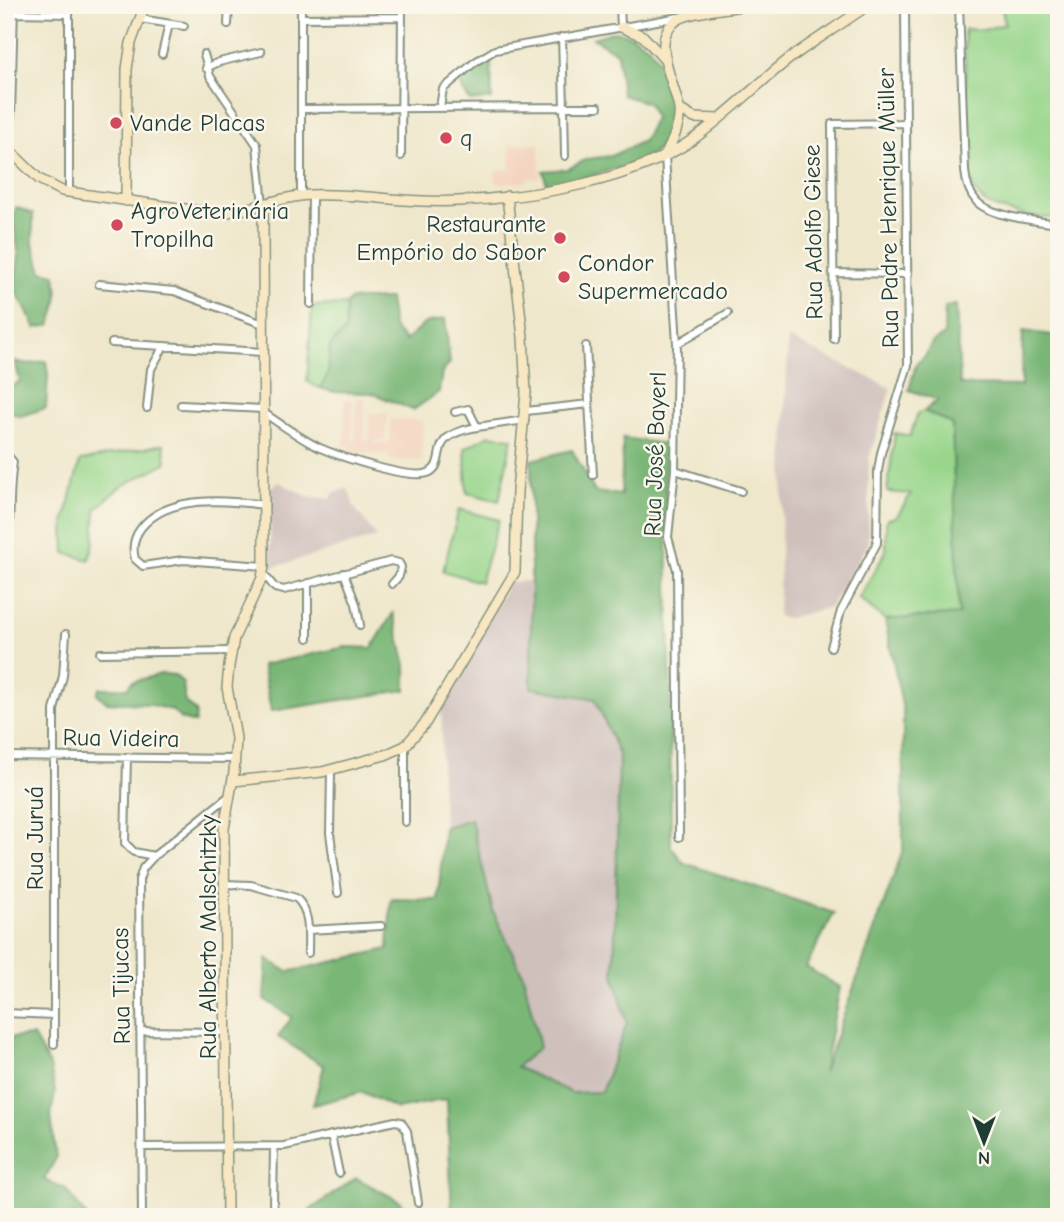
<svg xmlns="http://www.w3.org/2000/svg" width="1064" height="1222" font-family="'Comic Neue',sans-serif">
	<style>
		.built { fill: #f3d4bf }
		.industrial { fill: #cfc0bb }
		.green { fill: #98d68b; stroke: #5c8a60; stroke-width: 2 }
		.forest { fill: #7ab777; stroke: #4c7a56; stroke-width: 2 }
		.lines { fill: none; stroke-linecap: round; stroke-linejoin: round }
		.street-casing { stroke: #879280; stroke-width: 10 }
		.secondary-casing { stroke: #879280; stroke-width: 12 }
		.street { stroke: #fff; stroke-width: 6 }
		.secondary { stroke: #f7e8c3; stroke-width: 9 }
		.poi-dot { fill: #d1495b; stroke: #fbf7ec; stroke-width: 2.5 }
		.labels { text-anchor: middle; stroke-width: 5; stroke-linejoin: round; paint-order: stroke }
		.poi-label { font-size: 24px; fill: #1f3d34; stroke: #fbf7ec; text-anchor: start }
		.street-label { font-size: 24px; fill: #1f3d34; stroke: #fbf7ec }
	</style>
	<rect width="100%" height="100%" fill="#fbf7ec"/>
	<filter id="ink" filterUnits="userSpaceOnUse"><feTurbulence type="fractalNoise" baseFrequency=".0143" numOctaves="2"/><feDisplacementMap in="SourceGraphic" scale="14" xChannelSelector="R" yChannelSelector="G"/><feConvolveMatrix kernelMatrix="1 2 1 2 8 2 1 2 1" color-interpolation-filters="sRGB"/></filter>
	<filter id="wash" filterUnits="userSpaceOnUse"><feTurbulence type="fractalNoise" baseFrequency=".00686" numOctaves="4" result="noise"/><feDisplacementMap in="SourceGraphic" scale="28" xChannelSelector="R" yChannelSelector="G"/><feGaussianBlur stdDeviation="1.57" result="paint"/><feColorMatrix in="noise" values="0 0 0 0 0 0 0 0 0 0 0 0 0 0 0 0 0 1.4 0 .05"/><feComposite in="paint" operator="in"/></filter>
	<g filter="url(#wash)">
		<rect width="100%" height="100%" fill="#efe7cb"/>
		<!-- built -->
		<path class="built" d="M539 144 540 178H527L526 182 496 183 495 170 511 169 510 145Z
			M357 398H365L364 440H370L369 413H388L385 440H375V443L390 442V419L423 420 422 461 389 460V455L350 452V449L344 448 345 399 353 401 352 440H355Z"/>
		<!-- industrial -->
		<path class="industrial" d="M788 338 891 388 869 458 868 544 830 607 786 619 778 616Z
			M279 482 307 496 331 499 333 493 348 488 354 507 377 537 270 568 271 487Z
			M531 581V687L595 699 619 755 614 975 627 1023 601 1092 572 1093 515 1067 540 1047 523 975 493 911 471 820 444 827 441 784 442 705 509 582Z"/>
		<!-- green -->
		<path class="green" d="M1001 5H1059V217C1044 220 993 211 982 200 976 195 973 187 970 180L964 29 983 30 1005 24Z
			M346 305 345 331 330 346 328 375 320 388 307 382 312 306Z
			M924 411 952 424 959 614 885 620 859 598 886 551V520L897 516 911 494 887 492 895 433 910 436 918 413Z
			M489 435 512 438 499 501 467 493 465 448Z
			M164 444 166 463 120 487 96 509 94 543 89 560 65 553 64 523 80 461Z
			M459 509 499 520 480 582 443 571Z"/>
		<!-- forest -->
		<path class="forest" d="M615 31 632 36 649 47 660 62 674 104 673 120 664 143 646 160 572 181 547 184 543 171 568 169 587 159 611 156 643 141 655 118 648 103 622 95 617 53 593 38Z
			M491 60 492 99 470 101 461 87 462 77 485 61Z
			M16 207 33 214V243L42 271 55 274C60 294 58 306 50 325L36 328 14 288 19 256 13 219Z
			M351 299H389L393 327 405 341 425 323 445 319 450 363 442 372 439 392 413 410 372 393 334 392 320 388 328 375 330 346 345 331 346 305Z
			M956 305 960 384 964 385 1021 386 1023 331 1059 336V1217H436L452 1215 447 1099 397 1109 362 1092 313 1105 324 1066 278 1037 292 1017 264 999 267 959 288 972 388 949 391 899 438 900 444 827 471 819 493 911 523 975 540 1047 516 1067 572 1093 601 1092 627 1023 614 975 619 755 595 699 531 688V460L572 450 595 492 621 495 623 438 665 444 670 668 671 847 684 863 834 913 806 967 840 987 823 1073 903 850V710L885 620 959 614 952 424 924 411 938 400 909 390 916 364 925 356 932 343 944 335 945 307Z
			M15 361 28 364 46 361 48 374 46 408 21 416 5 411V392L20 381Z
			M393 613 406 665V690L271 711 262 665 346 647 372 648Z
			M161 674 175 675 183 683 185 702 196 712 195 723 181 719 172 710 148 704 106 702 97 693 100 688H127L132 682Z
			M33 1036 50 1066 55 1092 51 1116 56 1158 44 1180 65 1188 87 1217H5V1038Z
			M356 1178 401 1202 404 1213 396 1217H313L310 1210Z"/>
	</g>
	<g filter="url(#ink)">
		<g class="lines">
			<defs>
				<path id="street" d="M69 5V193
					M620 5 621 27
					M959 5 965 171C966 182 969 193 977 202 993 217 1037 221 1059 224
					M14 13 69 14
					M301 18 402 17
					M140 19 184 26
					M228 24 229 5
					M162 54 169 24
					M204 54 210 76 257 145 263 205
					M206 68 219 62 261 52
					M440 107 443 89 475 62 495 50 679 17
					M301 109 564 107 562 37
					M10 150 14 5
					M401 156 402 5
					M565 156 564 107H598
					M665 156 677 344 675 470 668 537 677 570 679 837
					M301 196V5
					M833 273 908 274
					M99 284 174 291 263 324
					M311 304 312 195
					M834 339 832 124 905 123
					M112 343 263 352
					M677 344 728 313
					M586 346 593 475
					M181 405 264 409
					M147 408 151 369 164 346
					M526 411 589 404
					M455 412 468 409 477 427 525 420
					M264 413C282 425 301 439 320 448 339 456 413 482 430 472 441 466 437 453 443 443 449 433 466 429 477 427
					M5 452 13 462C8 492 12 524 5 554
					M675 470 741 491
					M264 566 183 560 143 566 135 559C132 548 134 537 141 528 168 494 226 500 265 505
					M263 573 275 588 284 590 391 561 399 563 401 567 399 576 392 584
					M344 573 356 604 360 625
					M308 638V583
					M831 647 841 611 877 543 878 471 881 453 908 365 905 5
					M100 653 231 651
					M405 746V822
					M5 756 235 759
					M127 757 125 843 134 852 154 856
					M331 770 330 833 338 893
					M224 884 251 885 296 898C311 911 308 935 308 953
					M308 930 381 926
					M5 1013 54 1015
					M140 1031 226 1032
					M54 1044V710L63 676 66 634
					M331 1135 339 1173
					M142 1147 284 1146 395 1121 401 1122 407 1131 418 1203
					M274 1147 273 1203 275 1217
					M142 1217 139 880 143 868 154 856 229 796"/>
				<path id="secondary" d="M621 27 643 36 663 58
					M679 109 694 118 719 119
					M5 146 39 179 62 191 212 213C246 214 277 196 310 195 360 193 409 204 458 201 529 198 634 181 692 140 726 116 756 85 789 59 814 40 842 24 868 5
					M665 156C672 142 681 124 679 109 675 81 643 30 686 16 705 10 726 9 746 5
					M126 201 127 69 131 43 145 5
					M233 781 322 772 385 755 405 746 426 722 515 572 517 491 526 393 523 337 507 196
					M227 1217 224 829 234 772 236 738 227 687 229 666 234 638 262 578 264 566 263 205"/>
			</defs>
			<!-- street casing -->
			<use href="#street" class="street-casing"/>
			<!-- secondary casing -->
			<use href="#secondary" class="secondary-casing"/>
			<!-- street -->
			<use href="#street" class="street"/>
			<!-- secondary -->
			<use href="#secondary" class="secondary"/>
		</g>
	</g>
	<!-- markers -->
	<g class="poi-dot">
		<circle cx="116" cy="123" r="7"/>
		<circle cx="446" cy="138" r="7"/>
		<circle cx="117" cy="225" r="7"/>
		<circle cx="560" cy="238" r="7"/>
		<circle cx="564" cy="277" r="7"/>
	</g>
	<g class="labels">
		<!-- poi labels -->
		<g class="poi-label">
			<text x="130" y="131">Vande Placas</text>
			<text x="460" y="146">q</text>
			<text x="131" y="219">AgroVeterinária<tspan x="131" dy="28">Tropilha</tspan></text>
			<text x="546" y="232" text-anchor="end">Restaurante<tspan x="546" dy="28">Empório do Sabor</tspan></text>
			<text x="578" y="271">Condor<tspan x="578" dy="28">Supermercado</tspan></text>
		</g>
		<!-- street labels -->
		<g class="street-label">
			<text transform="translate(888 208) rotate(-91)" y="8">Rua Padre Henrique Müller</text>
			<text transform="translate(813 232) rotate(-91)" y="8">Rua Adolfo Giese</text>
			<text transform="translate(655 454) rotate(-88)" y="8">Rua José Bayerl</text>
			<text transform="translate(121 738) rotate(1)" y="8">Rua Videira</text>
			<text transform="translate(35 838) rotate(-90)" y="8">Rua Juruá</text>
			<text transform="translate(208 937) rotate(-90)" y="8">Rua Alberto Malschitzky</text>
			<text transform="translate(121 986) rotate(-91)" y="8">Rua Tijucas</text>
		</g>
	</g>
	<!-- margin -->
	<rect width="1064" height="1222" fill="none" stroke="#fbf7ec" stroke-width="28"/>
	<!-- north arrow -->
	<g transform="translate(984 1142) rotate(180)" stroke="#fbf7ec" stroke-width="5" paint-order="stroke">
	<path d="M0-5L12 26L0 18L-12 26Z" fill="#1f3d34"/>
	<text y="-10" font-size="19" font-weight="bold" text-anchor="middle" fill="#1f3d34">N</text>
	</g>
</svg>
